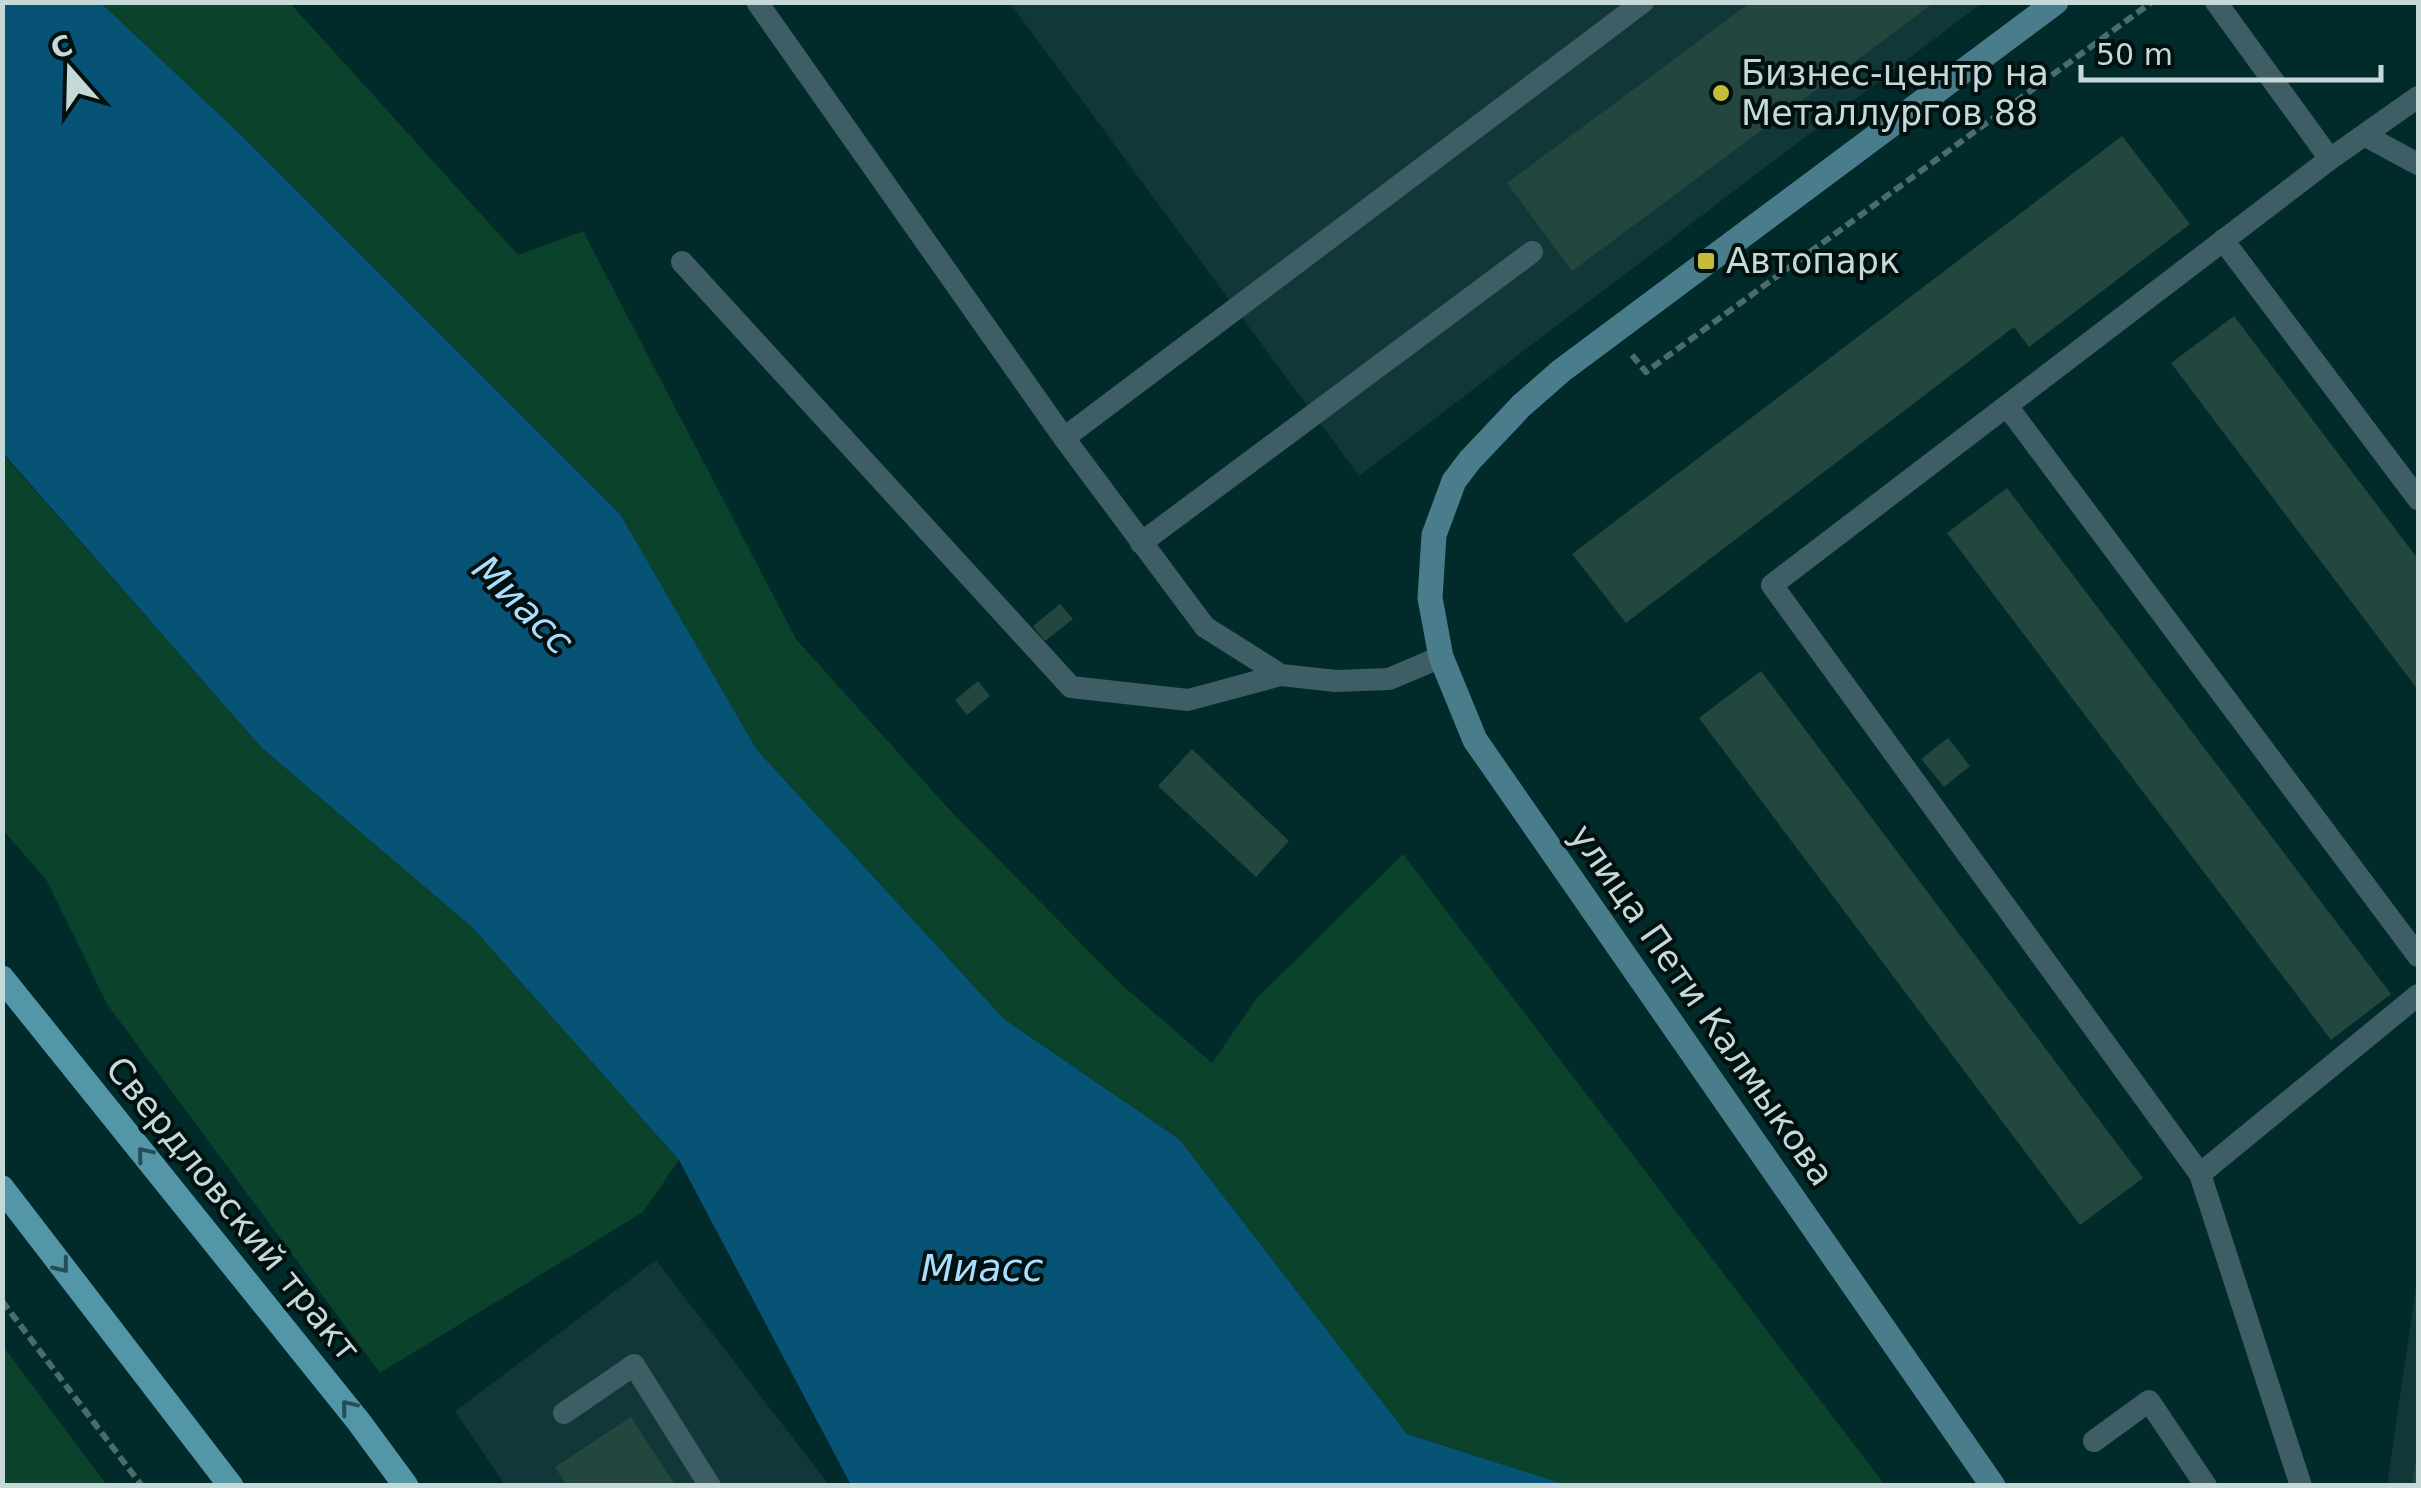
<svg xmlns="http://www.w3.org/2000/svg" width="2421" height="1488" font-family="'DejaVu Sans',sans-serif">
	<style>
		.built { fill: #113738 }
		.green { fill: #0b422b }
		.water { fill: #075375 }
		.building { fill: #23463f }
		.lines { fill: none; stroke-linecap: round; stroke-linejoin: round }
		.path { stroke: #4b6c6d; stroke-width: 6; stroke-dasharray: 10 5; stroke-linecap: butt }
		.service { stroke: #3e5d65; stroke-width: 22 }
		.secondary { stroke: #4a7d8b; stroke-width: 25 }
		.primary { stroke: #5296a8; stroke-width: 25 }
		.oneway { stroke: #264c54 }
		.poi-dot { fill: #c7bb3c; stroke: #021010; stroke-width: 4 }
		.labels { text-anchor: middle; stroke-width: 8; stroke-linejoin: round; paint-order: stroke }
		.poi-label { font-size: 35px; fill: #c5d9d9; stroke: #021010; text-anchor: start }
		.street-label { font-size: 35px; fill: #c5d9d9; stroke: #021010 }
		.water-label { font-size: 38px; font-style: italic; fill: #aadefe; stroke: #021010 }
	</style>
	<rect width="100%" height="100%" fill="#012a2b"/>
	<!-- built -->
	<path class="built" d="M1010 3H1982L1359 476Z
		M656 1260 829 1485H505L455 1411Z
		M2418 1274V1485H2387Z"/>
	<!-- green -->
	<path class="green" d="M101 3H290L518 255 583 231 796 639 947 807 1122 985 1212 1063 1256 999 1403 854 1885 1485H1567L1407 1434 1179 1139 1004 1019 757 750 620 514 241 135Z
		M2 453 262 748 473 928 679 1160 643 1212 380 1373 107 1004 47 881 3 830Z
		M3 1346 107 1485H3Z"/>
	<!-- water -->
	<path class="water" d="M2 3H101L241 135 620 514 757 750 1004 1019 1179 1139 1407 1434 1567 1485H851L679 1160 473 928 262 748 3 453Z"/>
	<!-- building -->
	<path class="building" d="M1751 2H1935L1572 271 1507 183Z
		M2122 136 2190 224 2029 347 2014 327 1626 623 1572 554Z
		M2234 316 2418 559V690L2171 363Z
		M2007 488 2391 994 2331 1040 1947 533Z
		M1060 604 1073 619 1045 641 1033 626Z
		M1761 671 2143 1178 2080 1225 1699 718Z
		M978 681 990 696 967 715 955 700Z
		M1948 738 1970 766 1944 787 1921 759Z
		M1192 749 1289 841 1256 877 1158 786Z
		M631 1417 676 1486H567L555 1467Z
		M2416 1460 2418 1486H2412Z"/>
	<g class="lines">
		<!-- path -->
		<path class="path" d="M1632 355 1646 372 2152 2
			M2 1301 142 1486"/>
		<!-- service -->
		<path class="service" d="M757 2 1064 438 1205 627 1281 675 1336 681 1389 679 1441 657
			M2216 2 2330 159
			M2364 135 2418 164
			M2223 240 2418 499
			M682 262 1071 687 1188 700 1281 675
			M2007 406 2418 956
			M1064 438 1643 2
			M1141 543 1532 252
			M2200 1174 2418 995
			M564 1413 634 1365 710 1486
			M2094 1441 2149 1401 2206 1486
			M2301 1486 2200 1174 1772 585 2330 159 2418 97"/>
		<!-- secondary -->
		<path class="secondary" d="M1993 1486 1475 740 1441 657 1430 598 1434 535 1454 481 1470 460 1521 406 1561 371 2056 2"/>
		<!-- primary -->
		<path class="primary" d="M2 978 359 1422 406 1486
			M2 1188 231 1486"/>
	</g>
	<!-- one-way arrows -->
	<defs><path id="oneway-chevron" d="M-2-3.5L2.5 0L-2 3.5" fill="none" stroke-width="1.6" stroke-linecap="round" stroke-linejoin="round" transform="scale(2.5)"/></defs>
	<g class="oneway">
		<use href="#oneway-chevron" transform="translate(144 1154) rotate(-129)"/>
		<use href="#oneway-chevron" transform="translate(62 1266) rotate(52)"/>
		<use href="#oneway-chevron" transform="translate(348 1407) rotate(-129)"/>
	</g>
	<!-- markers -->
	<g class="poi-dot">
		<circle cx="1721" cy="93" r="10"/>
		<rect x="1696" y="251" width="20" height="20" rx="5"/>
	</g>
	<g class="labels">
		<!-- poi labels -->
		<g class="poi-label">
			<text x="1741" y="85">Бизнес-центр на<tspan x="1741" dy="40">Металлургов 88</tspan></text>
			<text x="1726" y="273">Автопарк</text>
		</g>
		<!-- street labels -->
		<g class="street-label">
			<text transform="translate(1702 1005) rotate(55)" y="12">улица Пети Калмыкова</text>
			<text transform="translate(233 1209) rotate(51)" y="12">Свердловский тракт</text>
		</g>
		<!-- water labels -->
		<g class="water-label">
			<text transform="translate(523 605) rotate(44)" y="13">Миасс</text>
			<text x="982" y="1281">Миасс</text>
		</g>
	</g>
	<!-- border -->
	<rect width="2421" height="1488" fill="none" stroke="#c5d9d9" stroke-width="10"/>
	<!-- north arrow -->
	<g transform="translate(70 70) rotate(340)" stroke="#021010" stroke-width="8" paint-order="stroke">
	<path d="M0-8L18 38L0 25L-18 38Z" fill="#c5d9d9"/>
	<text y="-15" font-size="28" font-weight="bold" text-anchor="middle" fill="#c5d9d9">С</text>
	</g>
	<!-- scale -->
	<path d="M2081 65v15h300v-15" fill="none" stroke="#c5d9d9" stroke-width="5"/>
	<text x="2096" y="65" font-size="30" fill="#c5d9d9" stroke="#021010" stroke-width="8" paint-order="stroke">50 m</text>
</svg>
